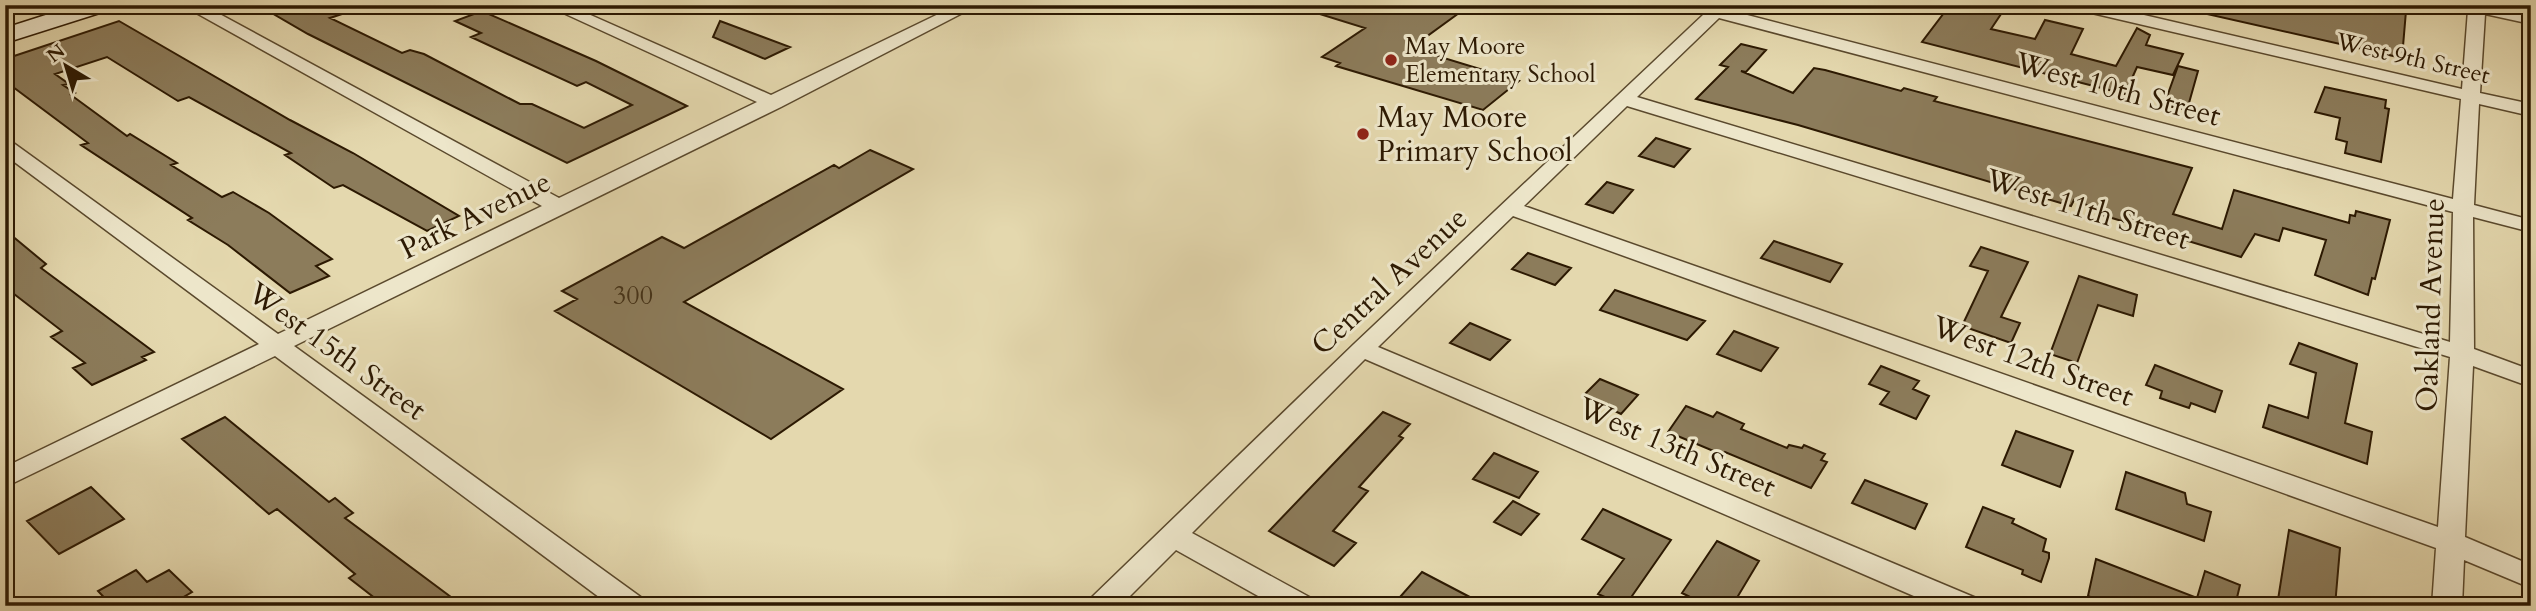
<svg xmlns="http://www.w3.org/2000/svg" width="2536" height="611" font-family="Cardo,serif">
	<style>
		.building { fill: #8c7c5b; stroke: #2c1902; stroke-width: 2 }
		.lines { fill: none; stroke-linecap: round; stroke-linejoin: round }
		.street-casing { stroke: #5a492d; stroke-width: 3 }
		.secondary-casing { stroke: #2c1902; stroke-width: 3 }
		.street { fill: #ede6ca; fill-rule: evenodd }
		.secondary { fill: #ede6ca; fill-rule: evenodd }
		.poi-dot { fill: #8f2418; stroke: #ede6ca; stroke-width: 2.5 }
		.labels { text-anchor: middle; stroke-width: 6; stroke-linejoin: round; paint-order: stroke }
		.far-poi-label { font-size: 24px; fill: #2c1902; stroke: #ede6ca; text-anchor: start }
		.far-street-label { font-size: 24px; fill: #2c1902; stroke: #ede6ca }
		.number-label { font-size: 26px; fill: #443218 }
		.street-label { font-size: 30px; fill: #2c1902; stroke: #ede6ca }
		.poi-label { font-size: 30px; fill: #2c1902; stroke: #ede6ca; text-anchor: start }
	</style>
	<rect width="100%" height="100%" fill="#e4d8ae"/>
	<filter id="stains"><feTurbulence type="fractalNoise" baseFrequency=".00286" numOctaves="4"/><feColorMatrix values="0 0 0 0 .2 0 0 0 0 .09 0 0 0 0 .02 0 0 0 .5 -.17"/></filter>
	<radialGradient id="worn" r=".72"><stop offset=".6" stop-color="#630" stop-opacity="0"/><stop offset="1" stop-color="#630" stop-opacity=".3"/></radialGradient>
	<!-- building -->
	<path class="building" d="M258 5H357V9L330 18 402 53 410 50 424 54 520 104H532L584 128 632 105 586 82 577 86 471 37 481 33 455 21 482 11 596 61 687 106 567 163 308 34Z
		M1308 5H1470L1411 48 1519 81 1483 110 1336 66 1340 63 1322 57 1365 28 1307 10Z
		M1950 5H1980L2003 11 1991 29 2035 39 2045 20 2083 29 2071 54 2116 66 2137 28 2150 35 2146 45 2183 54 2173 75 2137 67 2125 94 1922 42Z
		M2208 5H2383L2401 9 2406 11 2402 58 2207 14Z
		M119 21 290 120 353 153 459 216 427 231 343 185 334 188 285 155 291 153 189 97 178 101 107 57 55 74 69 84 63 85 75 93 71 95 127 136 130 134 177 163 171 165 222 197 233 192 269 213 332 259 316 266 329 276 290 293 228 245 188 220 192 218 81 145 88 143 5 81V59Z
		M720 21 790 47 765 59 713 37Z
		M1741 44 1766 50 1746 72 1741 71 1793 93 1814 68 1825 70 1901 91 1904 88 1937 97 1934 101 2192 168 2173 214 2222 229 2234 190 2349 223 2350 215 2355 216 2356 211 2390 220 2375 279 2372 278 2368 295 2315 275 2326 240 2283 228 2279 241 2255 234 2241 257 2102 215 2103 211 2074 200 2071 206 1798 125 1696 99 1728 67 1720 65Z
		M2178 66 2198 71 2187 110 2164 105Z
		M2325 87 2386 100 2385 108 2389 109 2381 162 2345 153 2347 142 2336 139 2340 118 2315 112Z
		M1656 138 1690 149 1674 167 1639 156Z
		M870 150 913 169 684 302 843 389 771 439 555 311 577 299 562 291 662 237 684 248 834 165 839 168Z
		M1607 182 1633 190 1613 213 1586 204Z
		M5 230 46 264 41 268 154 352 142 357 146 360 92 385 73 368 85 363 51 337 62 331 5 287Z
		M1774 241 1842 264 1830 282 1761 258Z
		M1981 247 2028 262 2001 317 2020 323 2011 343 1962 326 1988 271 1970 266Z
		M1528 253 1571 268 1555 285 1512 269Z
		M2079 276 2137 295 2133 316 2098 305 2077 363 2050 354Z
		M1615 290 1705 321 1687 340 1600 310Z
		M1470 323 1510 340 1490 360 1450 343Z
		M1734 331 1778 348 1761 371 1717 354Z
		M2299 343 2357 364 2345 423 2372 432 2367 464 2263 427 2269 405 2308 418 2316 373 2290 364Z
		M2155 365 2222 391 2215 412 2191 403 2189 408 2160 398 2162 391 2146 385Z
		M1881 366 1919 381 1913 389 1929 396 1916 419 1880 404 1889 392 1869 384Z
		M1600 379 1638 395 1621 414 1583 396Z
		M1686 406 1713 417 1717 412 1744 424 1741 429 1787 448 1789 445 1802 448 1804 445 1825 454 1821 460 1827 462 1811 488 1725 452 1723 455 1668 432Z
		M1383 412 1410 424 1399 436 1403 438 1359 487 1368 491 1333 531 1356 543 1334 566 1269 531Z
		M225 417 329 502 335 498 353 513 345 518 463 606H385L349 578 355 574 277 509 269 514 182 439Z
		M2016 431 2073 451 2060 487 2002 465Z
		M1494 453 1538 472 1519 498 1473 479Z
		M2126 472 2185 493 2187 504 2211 512 2204 541 2116 509Z
		M1865 480 1927 504 1915 529 1852 503Z
		M91 487 124 519 59 554 27 521Z
		M1513 501 1539 514 1521 535 1494 522Z
		M1983 507 2014 519 2012 523 2046 539 2043 551 2049 553V558L2041 582 2022 574 2023 570 1966 547Z
		M1603 509 1671 540 1625 606 1598 594 1624 559 1582 539Z
		M2289 530 2340 548 2335 606H2277Z
		M1717 541 1759 561 1732 606H1708L1682 593Z
		M2096 559 2197 598 2205 571 2240 585 2235 606H2111L2088 596Z
		M136 570 147 582 169 570 192 592 168 606H112L98 591Z
		M1422 572 1487 606H1416L1400 597Z"/>
	<g class="lines">
		<defs>
			<path id="street" d="M182 5H203L559 198 757 102 546 5H568L771 95 957 5H978L781 107 294 346 642 598 646 606H611L275 356 5 487V467L259 344 5 155V140L12 142 278 334 542 206Z
				M1683 5H1731L1728 10 2453 199 2461 99 2079 10 2071 5H2101L2462 89 2468 10 2458 5H2490L2531 14V24L2485 14 2480 93 2531 104V116L2479 104 2474 205 2531 220V232L2473 217 2474 349 2531 370V387L2473 366 2465 537 2531 565V588L2464 560 2462 606H2432L2436 548 1513 216 1378 347 1976 598 1980 606H1937L1365 359 1192 533 1311 598 1315 606H1276L1176 550 1120 606H1087L1091 598 1354 344 1704 14ZM1719 18 2453 212 2450 342 1637 97ZM1627 106 2450 357 2438 527 1524 206Z"/>
			<path id="secondary" d="M77 5H112L109 10 5 43V28Z"/>
		</defs>
		<!-- street casing -->
		<use href="#street" class="street-casing"/>
		<!-- secondary casing -->
		<use href="#secondary" class="secondary-casing"/>
		<!-- street -->
		<use href="#street" class="street"/>
		<!-- secondary -->
		<use href="#secondary" class="secondary"/>
	</g>
	<!-- markers -->
	<g class="poi-dot">
		<circle cx="1391" cy="60" r="7"/>
		<circle cx="1363" cy="134" r="7"/>
	</g>
	<g class="labels">
		<!-- far-poi labels -->
		<g class="far-poi-label">
			<text x="1405" y="54">May Moore<tspan x="1405" dy="28">Elementary School</tspan></text>
		</g>
		<!-- far-street labels -->
		<g class="far-street-label">
			<text transform="translate(2413 58) rotate(13)" y="8">West 9th Street</text>
		</g>
		<!-- number labels -->
		<g class="number-label">
			<text x="633" y="304">300</text>
		</g>
		<!-- street labels -->
		<g class="street-label">
			<text transform="translate(2118 89) rotate(15)" y="10">West 10th Street</text>
			<text transform="translate(2088 209) rotate(17)" y="10">West 11th Street</text>
			<text transform="translate(475 215) rotate(-26)" y="10">Park Avenue</text>
			<text transform="translate(1389 281) rotate(-43)" y="10">Central Avenue</text>
			<text transform="translate(2430 305) rotate(-88)" y="10">Oakland Avenue</text>
			<text transform="translate(337 351) rotate(36)" y="10">West 15th Street</text>
			<text transform="translate(2033 361) rotate(20)" y="10">West 12th Street</text>
			<text transform="translate(1677 447) rotate(23)" y="10">West 13th Street</text>
		</g>
		<!-- poi labels -->
		<g class="poi-label">
			<text x="1377" y="127">May Moore<tspan x="1377" dy="34">Primary School</tspan></text>
		</g>
	</g>
	<!-- margin -->
	<rect width="2536" height="611" fill="none" stroke="#e4d8ae" stroke-width="28"/>
	<rect x="7" y="7" width="2522" height="597" fill="none" stroke="#2c1902" stroke-width="3.5"/>
	<rect x="14" y="14" width="2508" height="583" fill="none" stroke="#2c1902" stroke-width="2"/>
	<!-- north arrow -->
	<g transform="translate(66 66) rotate(322)" stroke="#ede6ca" stroke-width="5" paint-order="stroke">
	<path d="M0-5L12 26L0 18L-12 26Z" fill="#2c1902"/>
	<text y="-10" font-size="19" font-weight="bold" text-anchor="middle" fill="#2c1902">N</text>
	</g>
	<rect width="100%" height="100%" filter="url(#stains)"/>
	<rect width="100%" height="100%" fill="url(#worn)"/>
</svg>
